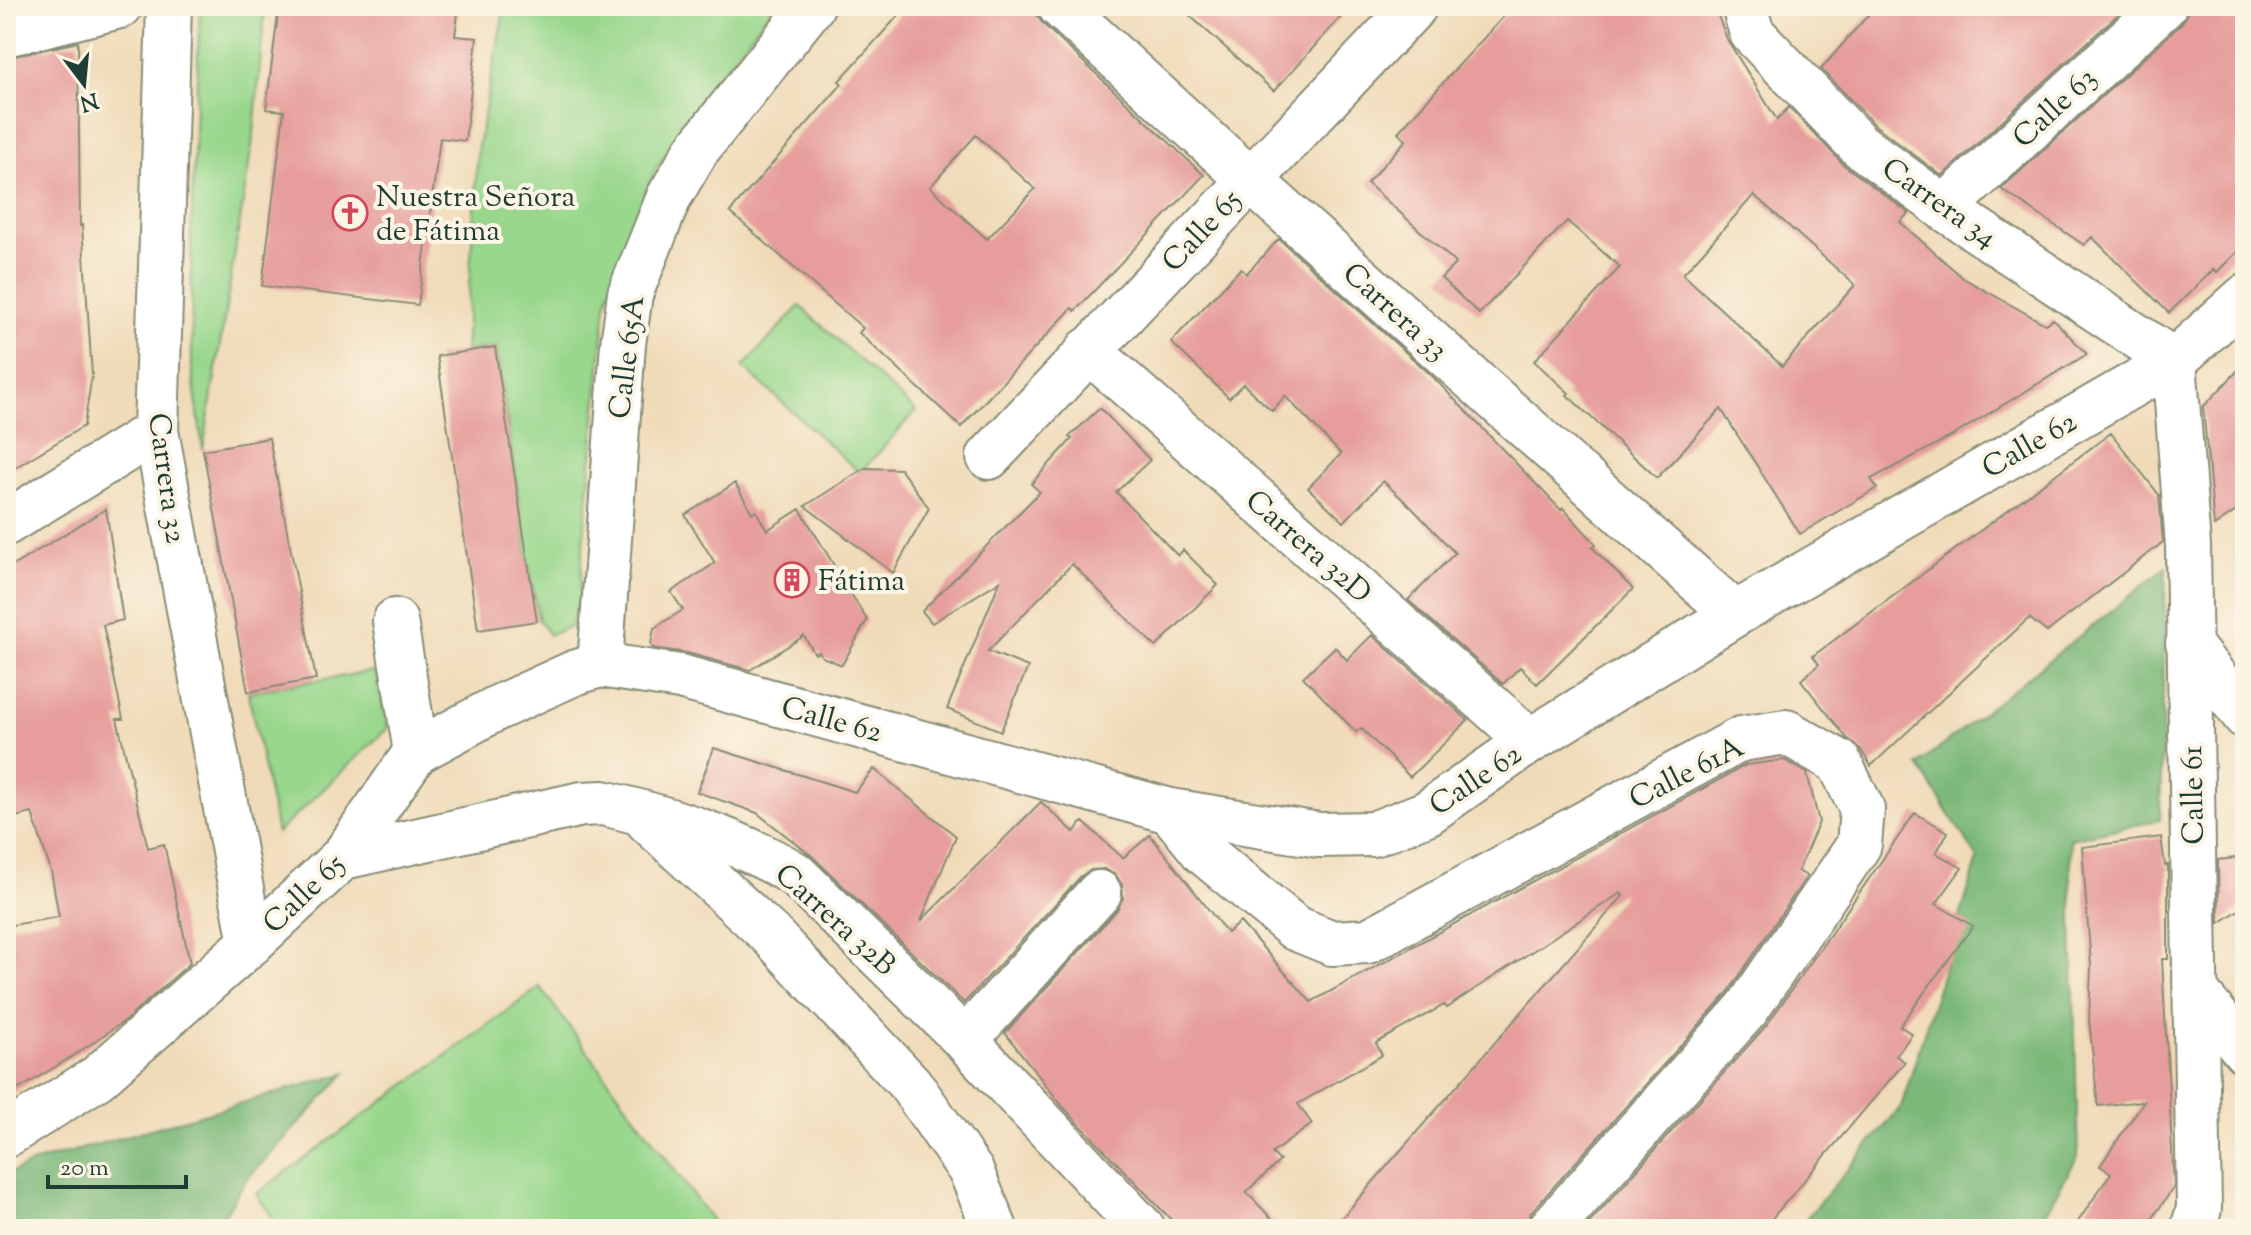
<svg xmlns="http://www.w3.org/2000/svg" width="2251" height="1235" font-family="'Sorts Mill Goudy',serif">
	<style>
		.green { fill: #98d78c; stroke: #5c8a60; stroke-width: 2 }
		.forest { fill: #7ab878; stroke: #4c7a56; stroke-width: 2 }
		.building { fill: #e69d9b; fill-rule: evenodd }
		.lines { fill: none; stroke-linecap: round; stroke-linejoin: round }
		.minor-casing { stroke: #888c76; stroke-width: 48 }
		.major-casing { stroke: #888c76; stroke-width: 48 }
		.minor { stroke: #fff; stroke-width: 44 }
		.major { stroke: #fff; stroke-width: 44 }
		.labels { text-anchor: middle; stroke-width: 8; stroke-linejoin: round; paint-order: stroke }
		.street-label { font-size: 30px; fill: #1f3d34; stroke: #fcf5e5 }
		.poi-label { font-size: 30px; fill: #1f3d34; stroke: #fcf5e5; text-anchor: start }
	</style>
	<rect width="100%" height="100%" fill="#fcf5e5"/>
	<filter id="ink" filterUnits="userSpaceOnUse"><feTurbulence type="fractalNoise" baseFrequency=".0125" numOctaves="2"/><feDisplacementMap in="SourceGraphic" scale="16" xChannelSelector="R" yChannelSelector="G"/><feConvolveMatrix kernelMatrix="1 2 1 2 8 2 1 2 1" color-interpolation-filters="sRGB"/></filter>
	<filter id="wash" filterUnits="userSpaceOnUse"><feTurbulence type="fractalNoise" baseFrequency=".006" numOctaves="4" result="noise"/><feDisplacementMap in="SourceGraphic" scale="32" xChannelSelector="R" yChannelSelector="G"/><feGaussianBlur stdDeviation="1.8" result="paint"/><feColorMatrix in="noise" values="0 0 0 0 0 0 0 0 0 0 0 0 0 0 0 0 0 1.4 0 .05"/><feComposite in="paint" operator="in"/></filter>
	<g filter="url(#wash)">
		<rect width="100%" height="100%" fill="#f0dbb9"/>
		<!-- green -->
		<path class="green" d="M200 6H265L254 133 203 450 192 368 191 232Z
			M505 6H619L620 13 649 15 656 6H774L710 87 654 172 626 239 606 304 582 558 580 598 570 627 549 635 539 620 528 563 496 347 465 351 478 146Z
			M800 306 916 411 860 473 743 367Z
			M375 671 388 728 277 833 248 692Z
			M540 987 718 1229H281L256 1194Z"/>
		<!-- forest -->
		<path class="forest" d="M2166 567 2160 820 2070 839 2078 1156 2036 1229H1797L1901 1107 1978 859 1918 765Z
			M346 1073 245 1181 216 1229H6V1175L36 1162Z"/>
		<g id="blocks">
			<!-- building -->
			<path class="building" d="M279 6H459L455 36 477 38 465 141 440 138 418 305 262 286 284 111 266 109Z
				M907 6H1036V14L1043 24 1204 175 1075 311 1072 308 961 427 859 333 863 328 730 212 842 84 839 81ZM976 135 1035 189 987 239 930 187Z
				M1179 6H1351L1274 91Z
				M1513 6H1714L1728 41 1777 120 1789 107 1844 165 1909 213 1900 222 1963 278 2045 324 2053 319 2087 354 1952 436 1871 479 1877 488 1800 534 1721 409 1657 478 1567 395 1569 393 1534 361 1620 267 1567 221 1479 314 1441 278 1456 263 1367 183 1406 140 1398 132ZM1754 195 1855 285 1782 366 1683 274Z
				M1876 6H2127L1942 176 1876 126 1821 69Z
				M2188 6H2245V244L2217 272 2214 269 2169 313 2092 237 2084 245 2001 189 2181 24 2188 14Z
				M78 42 80 226 82 225 92 375 84 426 6 473V58Z
				M1279 239 1431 375 1561 510 1563 508 1596 544 1592 547 1633 589 1537 684 1520 667 1503 684 1408 600 1455 553 1411 507 1383 481 1344 522 1308 488 1341 454 1285 396 1272 411 1243 384 1229 398 1171 342 1241 268 1246 274Z
				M495 347 537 621 478 630 437 356Z
				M2245 363V505L2214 526 2203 407Z
				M1100 408 1150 460 1116 492 1178 556 1183 550 1218 585 1156 647 1072 564 988 651 1028 667 1001 731 947 709 1000 581 932 623 922 611 1040 492 1031 484 1072 439 1069 437Z
				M2111 433 2159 495 2163 542 2047 632 2029 618 1871 766 1861 750 1847 738 1801 680 1819 664 1813 656Z
				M269 438 316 679 248 692 203 450Z
				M865 468 900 469 929 508 893 573 805 506Z
				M735 483 752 513 756 511 767 530 800 509 867 620 842 665 822 657 819 652 815 654 804 636 750 670 687 653 653 648 651 644 654 628 683 610 671 592 715 563 685 515Z
				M106 509 123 620 103 625 123 719H117L148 848 164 844 190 963 126 1020 73 1056 6 1097V926L59 917 51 871 32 813 6 819V570Z
				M1372 635 1468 720 1410 777 1361 728 1356 732 1303 677 1335 647 1347 660Z
				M714 748 855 792 874 769 956 836 921 921 1041 802 1074 832 1083 822 1123 858 1150 835 1227 933 1240 922 1311 1002 1746 765 1784 760 1807 773 1819 822 1798 871 1807 876 1727 994 1531 1212 1526 1229H1332L1623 896 1621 893 1446 1008 1444 1005 1376 1043 1382 1055 1298 1104 1312 1124 1272 1153 1280 1161 1246 1192 1282 1229H1180L1064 1108 1005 1033 1117 910 1123 898 1122 885 1116 875 1104 869 1091 870 1081 876 964 1003 812 856 757 813 697 792Z
				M1915 813 1948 832 1936 853 1962 868 1936 904 1973 926 1900 1026 1912 1034 1896 1056 1905 1062 1763 1229H1584L1766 1026Z
				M2161 837 2165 866 2168 865V959H2162L2174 1187 2145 1229H2073L2111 1173 2100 1166 2144 1101 2098 1106 2089 1020 2091 966 2082 847Z
				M2245 857V906L2219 923 2218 860Z"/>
		</g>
	</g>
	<g filter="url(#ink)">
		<use href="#blocks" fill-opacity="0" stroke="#888c76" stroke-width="2"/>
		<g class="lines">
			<defs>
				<path id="minor" d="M169 6 156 431 251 943
					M1744 6 1752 33 1859 145 1944 208 2174 361
					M6 34 120 6
					M1944 208 2164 6
					M1088 350 1530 741
					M2174 361 2188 546 2199 1209 2193 1229
					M989 457 1415 6
					M6 523 156 431
					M1735 614 2174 361 2245 297
					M395 621 416 752
					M2188 643 2245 716
					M600 665 623 344 630 294 669 197 696 151 812 6
					M1170 811 1203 852 1295 928 1332 943 1368 941 1741 739 1786 732 1839 762 1862 809 1859 845 1747 1009 1550 1229
					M647 820 772 936 910 1084 971 1171 995 1229
					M343 857 582 804 603 803C670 819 736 839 795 874L965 1040 1143 1229
					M2197 993 2245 1051
					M965 1040 1099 893"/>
				<path id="major" d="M6 1135 97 1078 251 943 343 857 416 752 497 708 574 673 600 665 680 677 1170 811 1319 835 1373 834 1427 813 1530 741 1735 614 1249 179 1060 6"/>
			</defs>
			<!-- minor casing -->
			<use href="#minor" class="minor-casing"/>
			<!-- major casing -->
			<use href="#major" class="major-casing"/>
			<!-- minor -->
			<use href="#minor" class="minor"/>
			<!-- major -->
			<use href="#major" class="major"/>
		</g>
	</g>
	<!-- icons -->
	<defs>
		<symbol id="church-ring" viewBox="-11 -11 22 22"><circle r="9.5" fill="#fcf5e5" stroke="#d1495b" stroke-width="1.5"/><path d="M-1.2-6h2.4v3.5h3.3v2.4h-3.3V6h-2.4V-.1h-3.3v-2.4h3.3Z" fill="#d1495b"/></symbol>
		<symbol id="building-ring" viewBox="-11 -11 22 22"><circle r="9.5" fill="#fcf5e5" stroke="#d1495b" stroke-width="1.5"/><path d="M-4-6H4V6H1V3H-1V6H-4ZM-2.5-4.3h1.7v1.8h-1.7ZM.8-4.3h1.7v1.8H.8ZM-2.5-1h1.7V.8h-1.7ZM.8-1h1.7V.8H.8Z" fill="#d1495b"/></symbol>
	</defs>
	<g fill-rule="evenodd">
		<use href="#church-ring" x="330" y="193" width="40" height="40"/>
		<use href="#building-ring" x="772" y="560" width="40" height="40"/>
	</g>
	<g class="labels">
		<!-- street labels -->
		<g class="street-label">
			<text transform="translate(2054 107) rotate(-43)" y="10">Calle 63</text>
			<text transform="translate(1940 202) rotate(35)" y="10">Carrera 34</text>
			<text transform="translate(1201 230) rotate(-47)" y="10">Calle 65</text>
			<text transform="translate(1396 311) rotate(42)" y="10">Carrera 33</text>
			<text transform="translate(626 357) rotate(-83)" y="10">Calle 65A</text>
			<text transform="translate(2029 444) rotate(-30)" y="10">Calle 62</text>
			<text transform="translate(168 478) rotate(82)" y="10">Carrera 32</text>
			<text transform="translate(1309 546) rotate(41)" y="10">Carrera 32D</text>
			<text transform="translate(832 719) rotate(15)" y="10">Calle 62</text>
			<text transform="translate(1686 772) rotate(-27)" y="10">Calle 61A</text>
			<text transform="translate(1475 779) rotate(-34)" y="10">Calle 62</text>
			<text transform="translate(2192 795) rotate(-91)" y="10">Calle 61</text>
			<text transform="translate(303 893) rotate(-44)" y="10">Calle 65</text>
			<text transform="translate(836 919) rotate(42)" y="10">Carrera 32B</text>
		</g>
		<!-- poi labels -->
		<g class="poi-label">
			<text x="376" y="206">Nuestra Señora<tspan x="376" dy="34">de Fátima</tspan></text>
			<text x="818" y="590">Fátima</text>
		</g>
	</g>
	<!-- margin -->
	<rect width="2251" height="1235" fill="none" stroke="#fcf5e5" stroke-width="32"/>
	<!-- north arrow -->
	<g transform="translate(84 84) rotate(164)" stroke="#fcf5e5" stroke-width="6" paint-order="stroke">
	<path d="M0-6L14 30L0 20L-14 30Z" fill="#1f3d34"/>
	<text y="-12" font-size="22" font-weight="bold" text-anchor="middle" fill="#1f3d34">N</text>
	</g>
	<!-- scale -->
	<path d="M48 1175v12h138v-12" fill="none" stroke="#1f3d34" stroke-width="4"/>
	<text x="60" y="1175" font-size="24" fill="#1f3d34" stroke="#fcf5e5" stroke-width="6" paint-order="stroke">20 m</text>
</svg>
